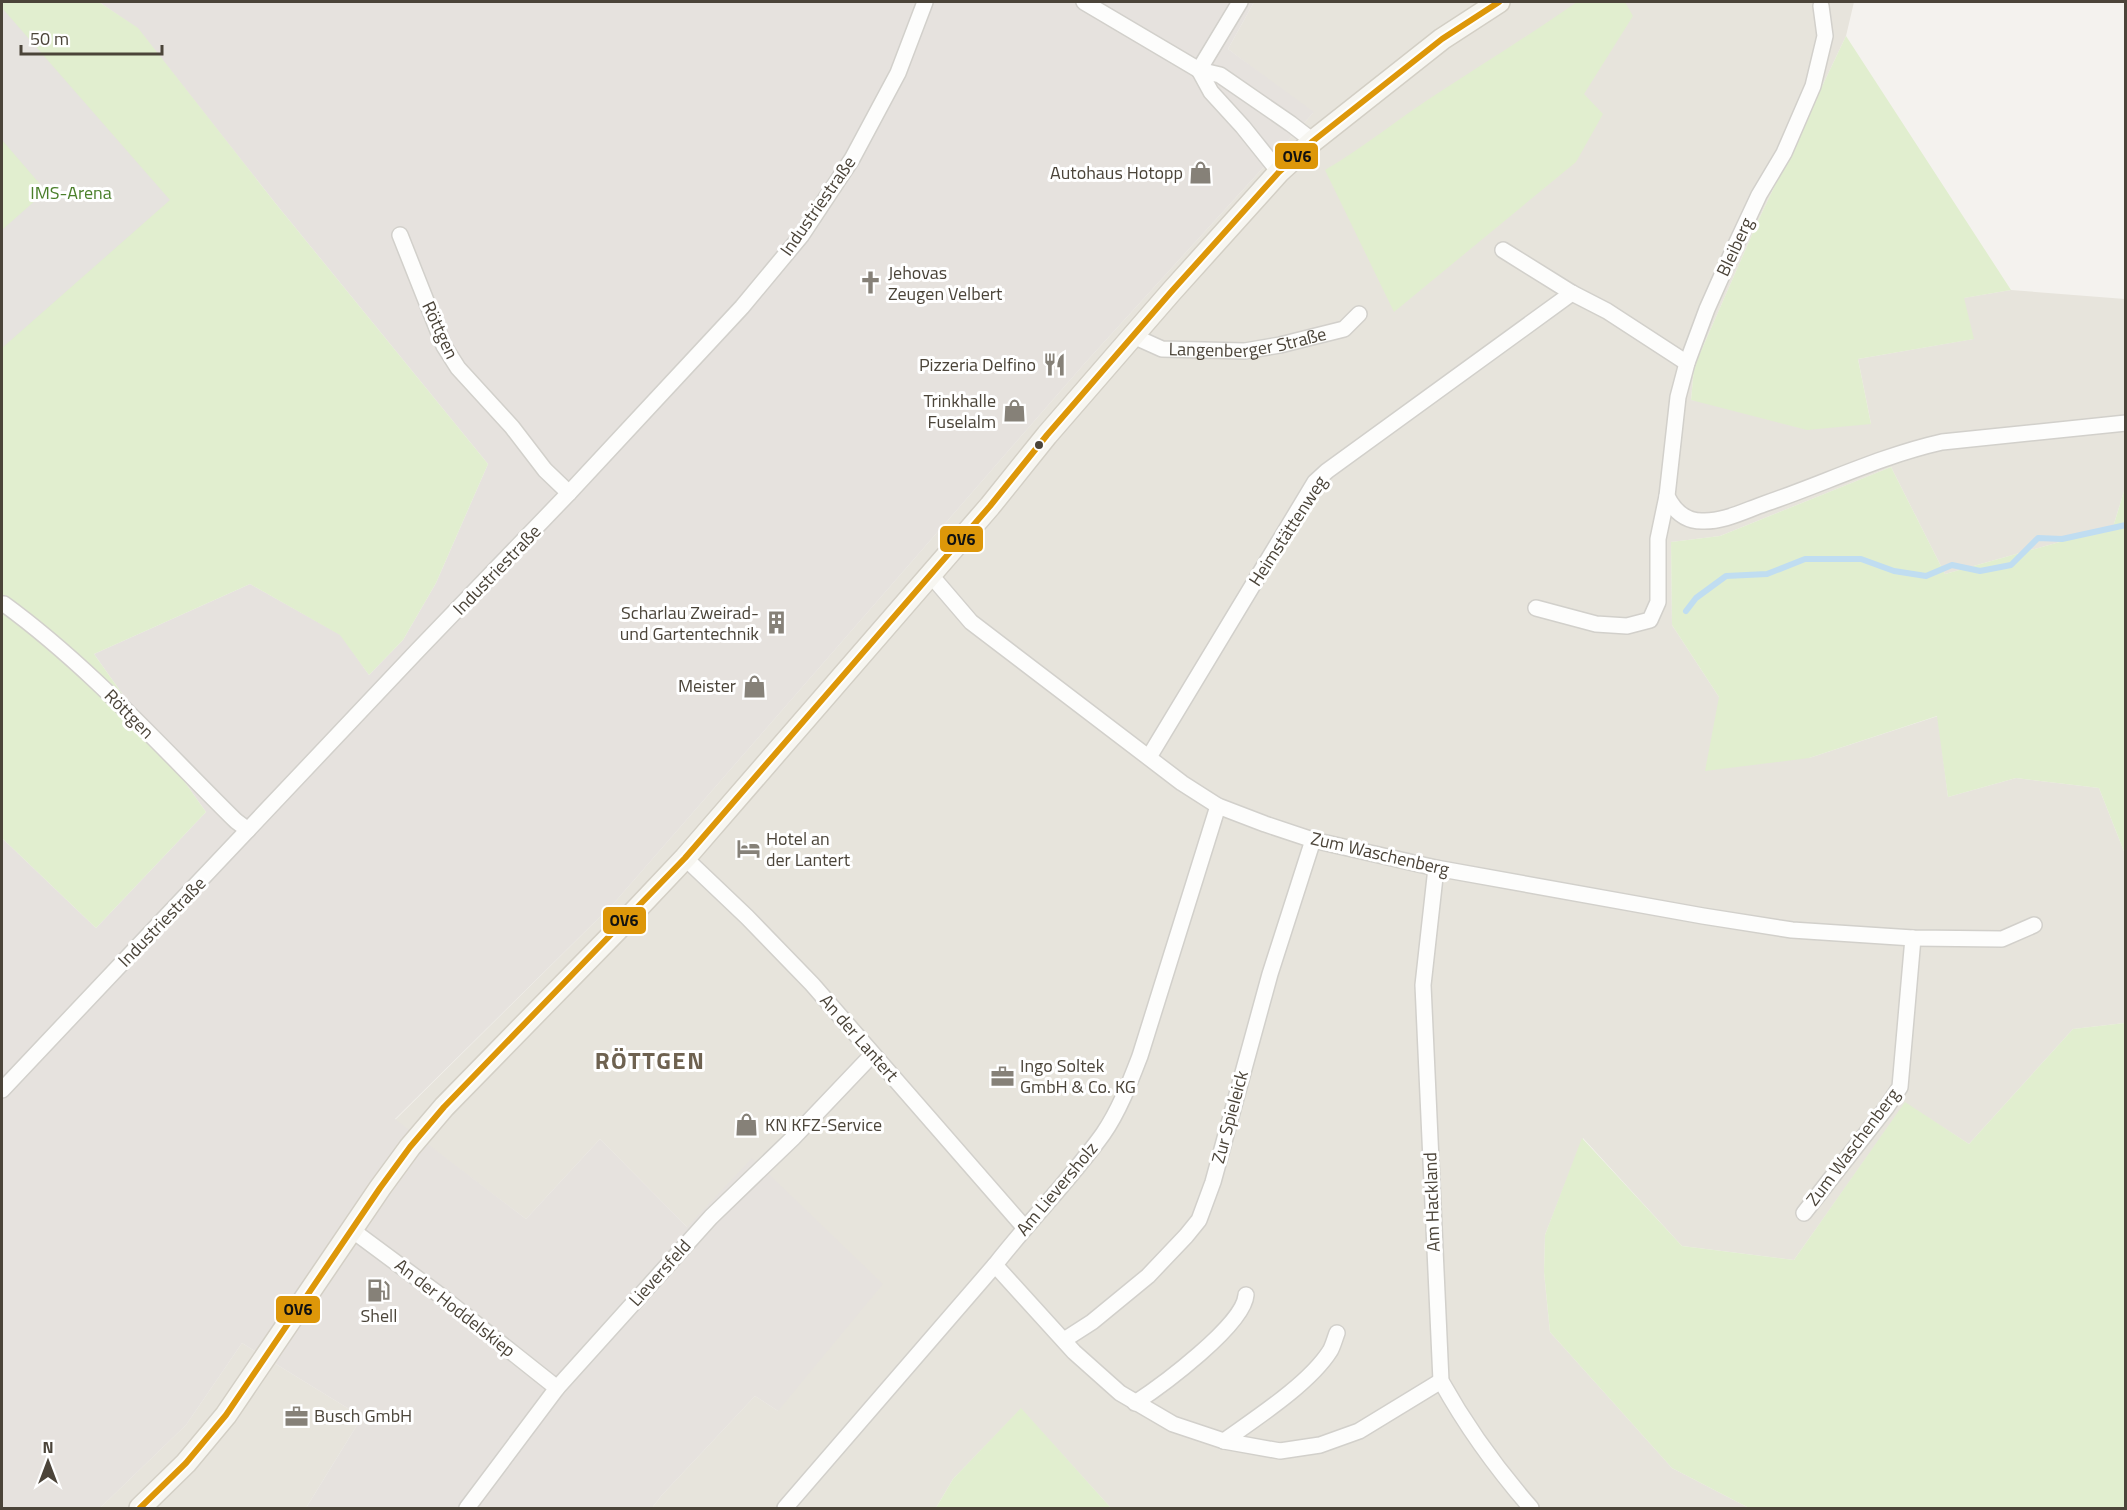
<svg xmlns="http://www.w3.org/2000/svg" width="2127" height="1510" font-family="'Titillium Web',sans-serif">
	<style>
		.residential { fill: #e7e4dc }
		.industrial { fill: #e6e2de }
		.green { fill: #e1eecf }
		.parking { fill: #e6e3df }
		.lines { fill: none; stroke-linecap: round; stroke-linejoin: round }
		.stream { stroke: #c0ddf1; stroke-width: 6 }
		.street-casing { stroke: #d2d0cb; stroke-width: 18 }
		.secondary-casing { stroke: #d3cfc5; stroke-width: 24 }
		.street { stroke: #fdfdfc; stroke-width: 15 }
		.secondary { stroke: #f7f6f1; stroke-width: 21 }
		.bus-1-casing { stroke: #fff; stroke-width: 10 }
		.bus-1 { stroke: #dd9709; stroke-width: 6 }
		.bus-dot { fill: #4b4439; stroke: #fff; stroke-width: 2 }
		.labels { text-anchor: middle; stroke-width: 6; stroke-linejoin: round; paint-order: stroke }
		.poi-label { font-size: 18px; fill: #4b4439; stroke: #fff; text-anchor: end }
		.park-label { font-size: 18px; fill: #4a7f2a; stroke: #fff }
		.street-label { font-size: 18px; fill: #4b4439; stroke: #fff }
		.district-label { font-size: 24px; font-weight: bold; letter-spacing: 1.5px; fill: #6e6250; stroke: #fff }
		.line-badge { stroke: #fff; stroke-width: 2 }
		.pale-badge-label { font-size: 16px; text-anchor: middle; font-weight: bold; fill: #111 }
	</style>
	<rect width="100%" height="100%" fill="#f4f2ee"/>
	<!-- residential -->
	<path class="residential" d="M1254 2H1854L1846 36 1758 221 1694 367 1691 400 1871 424 1858 359 1973 339 1963 298 2011 290 2125 299V488L2113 527 1945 574 1891 467 1720 536 1671 542 1672 625 1719 697 1809 758 1938 716 1948 797 2016 778 2099 788 2125 854V1023L2073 1029 1969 1144 1905 1103 1794 1260 1682 1246 1583 1138 1545 1235 1544 1272 1550 1332 1672 1468 1749 1508H1111L1021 1409 953 1479 936 1508H652L662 1495 755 1396 778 1411 687 1227 600 1139 526 1219 395 1120 614 903 1085 363 1313 113 1228 49Z
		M242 1343 362 1417 306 1508H100L186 1425Z"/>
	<!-- industrial -->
	<path class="industrial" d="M99 2H1254L1228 49 1314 112 1085 363 614 903 395 1119 526 1219 600 1139 687 1227 752 1158 883 1284 778 1411 755 1396 662 1495 652 1508H306L362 1417 242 1343 186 1425 100 1508H2V838L96 928 206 812 94 654 250 584 341 635 369 675 403 640 436 583 488 464 276 204 138 29Z"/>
	<!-- green -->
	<path class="green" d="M2 2H99L138 28 276 204 488 464 436 583 403 640 369 675 340 635 250 584 94 654 206 812 96 928 2 838Z
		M1577 2H1625L1633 16 1584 94 1603 114 1576 162 1394 312 1325 170C1364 147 1398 119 1435 95 1483 64 1531 34 1577 2Z
		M1846 36 2011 290 1964 298 1974 339 1858 359 1871 424 1807 430 1691 400 1694 367 1758 221Z
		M1891 467 1945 574 2113 527 2125 488V854L2099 788 2016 778 1948 797 1937 716 1809 758 1705 771 1719 697 1672 625 1671 542 1720 536Z
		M2125 1023V1508H1749L1672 1468 1550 1332 1544 1272 1545 1235 1582 1138 1682 1246 1794 1260 1905 1102 1969 1144 2073 1029Z
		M1021 1408 1111 1508H936L953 1479Z"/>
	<!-- parking -->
	<path class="parking" d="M2 8 170 200 2 348V230L46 191 2 140Z"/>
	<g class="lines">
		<!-- stream -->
		<path class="stream" d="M1686 611 1696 598 1726 576 1767 574 1805 559H1861L1894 571 1926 576 1952 565 1980 571 2011 565 2038 538 2062 539 2126 525"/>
		<defs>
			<g id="street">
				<path d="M1084 2 1199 70 1220 75 1291 124 1313 141"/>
				<path d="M1821 6 1825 36 1813 86 1784 153 1759 195 1731 255 1707 309 1687 363 1678 397 1667 496C1674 511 1685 521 1702 521 1723 522 1744 511 1764 504 1823 484 1880 456 1942 442L2126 423"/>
				<path d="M1199 70 1211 92 1243 127 1279 172"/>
				<path d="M1199 70 1240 2"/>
				<path d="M400 235 444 346 458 368 512 427 545 470 569 493"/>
				<path d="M1503 250 1572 293 1607 311 1687 363"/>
				<path id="s1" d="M1133 336 1162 349 1245 351 1280 345 1344 329 1359 314"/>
				<path d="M929 573 971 622 1182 783 1218 806 1265 824 1313 840 1436 868 1703 916 1792 930 1913 938 2002 939 2034 925"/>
				<path d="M4 604C89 666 161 747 236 821L248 830"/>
				<path d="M1536 608 1596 624 1627 626 1650 620 1658 602V539L1667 496"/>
				<path d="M1149 757 1315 482 1327 471 1572 293"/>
				<path d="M685 858 747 917 812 984 1024 1227"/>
				<path d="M1436 868 1423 985 1441 1381C1466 1426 1497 1469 1531 1508"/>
				<path d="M2 1090 418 650 569 493 742 307 801 236 852 159 898 73 925 2"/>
				<path d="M1804 1213 1886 1108 1900 1087 1913 938"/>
				<path d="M352 1230 441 1296 557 1388"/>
				<path d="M995 1265 1074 1352 1120 1393 1173 1424 1224 1441 1280 1451 1320 1445 1359 1431 1441 1381"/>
				<path d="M1064 1340 1092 1322 1148 1276 1186 1236 1199 1220 1213 1182 1270 974 1313 840"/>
				<path d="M1135 1403C1161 1386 1244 1325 1246 1295"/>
				<path d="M1224 1441C1256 1418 1309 1384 1330 1351 1333 1346 1335 1338 1337 1333"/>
				<path d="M467 1508 557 1388 711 1217 793 1138 872 1055"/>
				<path d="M785 1508 995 1265C1030 1220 1070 1180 1103 1134 1119 1111 1130 1082 1140 1056L1218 806"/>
			</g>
			<path id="secondary" d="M140 1508 186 1463 226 1415 380 1188 410 1147 444 1107 617 930 685 858 990 506 1047 435 1171 292 1279 172 1313 141 1442 39 1499 2"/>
		</defs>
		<!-- street casing -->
		<use href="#street" class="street-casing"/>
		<!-- secondary casing -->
		<use href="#secondary" class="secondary-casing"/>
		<!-- street -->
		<use href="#street" class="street"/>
		<!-- secondary -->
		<use href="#secondary" class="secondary"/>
		<defs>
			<path id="bus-1" d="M140 1508 186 1463 226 1415 380 1188 410 1147 444 1107 685 858 990 506 1047 435 1171 292 1279 172 1313 141 1442 39 1499 2"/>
		</defs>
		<!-- bus-1 casing -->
		<use href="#bus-1" class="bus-1-casing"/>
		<!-- bus-1 -->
		<use href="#bus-1" class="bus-1"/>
	</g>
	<!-- icons -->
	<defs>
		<symbol id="shop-bare" viewBox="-9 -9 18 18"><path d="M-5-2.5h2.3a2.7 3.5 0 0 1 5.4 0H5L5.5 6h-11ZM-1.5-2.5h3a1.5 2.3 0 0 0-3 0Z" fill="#868178" stroke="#fff" stroke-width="2.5" paint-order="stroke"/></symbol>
		<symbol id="church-bare" viewBox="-9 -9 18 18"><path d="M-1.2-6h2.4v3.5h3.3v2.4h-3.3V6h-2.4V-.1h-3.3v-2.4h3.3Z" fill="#868178" stroke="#fff" stroke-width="2.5" paint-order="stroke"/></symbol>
		<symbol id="restaurant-bare" viewBox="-9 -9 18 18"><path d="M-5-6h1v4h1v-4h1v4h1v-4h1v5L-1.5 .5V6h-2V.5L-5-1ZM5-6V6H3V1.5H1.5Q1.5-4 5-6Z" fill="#868178" stroke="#fff" stroke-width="2.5" paint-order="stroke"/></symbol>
		<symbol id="building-bare" viewBox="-9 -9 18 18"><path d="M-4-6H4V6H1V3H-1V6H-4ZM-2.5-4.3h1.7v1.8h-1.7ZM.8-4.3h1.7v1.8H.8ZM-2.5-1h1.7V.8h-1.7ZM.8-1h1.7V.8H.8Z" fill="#868178" stroke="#fff" stroke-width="2.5" paint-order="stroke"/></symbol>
		<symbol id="hotel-bare" viewBox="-9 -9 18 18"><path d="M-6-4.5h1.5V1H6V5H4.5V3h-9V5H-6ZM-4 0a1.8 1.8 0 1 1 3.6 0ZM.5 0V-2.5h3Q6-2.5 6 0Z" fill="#868178" stroke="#fff" stroke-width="2.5" paint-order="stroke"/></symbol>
		<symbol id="office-bare" viewBox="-9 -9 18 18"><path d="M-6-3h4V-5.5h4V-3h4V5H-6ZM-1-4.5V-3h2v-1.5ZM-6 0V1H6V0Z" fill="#868178" stroke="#fff" stroke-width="2.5" paint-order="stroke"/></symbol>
		<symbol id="fuel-bare" viewBox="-9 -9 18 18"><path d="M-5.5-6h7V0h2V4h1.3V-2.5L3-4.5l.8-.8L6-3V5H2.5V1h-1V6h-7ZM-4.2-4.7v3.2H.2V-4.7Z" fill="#868178" stroke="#fff" stroke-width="2.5" paint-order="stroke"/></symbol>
	</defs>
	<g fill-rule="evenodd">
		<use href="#shop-bare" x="1184" y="156" width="33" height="33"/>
		<use href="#church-bare" x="854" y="266" width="33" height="33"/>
		<use href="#restaurant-bare" x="1038" y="348" width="33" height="33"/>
		<use href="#shop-bare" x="998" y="394" width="33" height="33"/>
		<use href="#building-bare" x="760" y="606" width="33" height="33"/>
		<use href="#shop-bare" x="738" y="670" width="33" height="33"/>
		<use href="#hotel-bare" x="732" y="832" width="33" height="33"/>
		<use href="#office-bare" x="986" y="1060" width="33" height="33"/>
		<use href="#shop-bare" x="730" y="1108" width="33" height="33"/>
		<use href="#fuel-bare" x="362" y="1274" width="33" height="33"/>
		<use href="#office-bare" x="280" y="1400" width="33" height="33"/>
	</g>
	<!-- markers -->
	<circle class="bus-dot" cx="1039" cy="445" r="5"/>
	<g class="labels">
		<!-- poi labels -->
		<g class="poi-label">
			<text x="1183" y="179">Autohaus Hotopp</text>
			<text x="888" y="279" text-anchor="start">Jehovas<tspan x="888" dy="21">Zeugen Velbert</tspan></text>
			<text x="1036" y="371">Pizzeria Delfino</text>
			<text x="996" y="407">Trinkhalle<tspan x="996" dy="21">Fuselalm</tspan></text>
			<text x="759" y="619">Scharlau Zweirad-<tspan x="759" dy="21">und Gartentechnik</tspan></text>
			<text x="736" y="692">Meister</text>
			<text x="766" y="845" text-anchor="start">Hotel an<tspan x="766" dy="21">der Lantert</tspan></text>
			<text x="1020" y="1072" text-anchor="start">Ingo Soltek<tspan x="1020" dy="21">GmbH &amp; Co. KG</tspan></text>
			<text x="765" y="1131" text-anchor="start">KN KFZ-Service</text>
			<text x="379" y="1322" text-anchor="middle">Shell</text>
			<text x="314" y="1422" text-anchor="start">Busch GmbH</text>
		</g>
		<!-- park labels -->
		<g class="park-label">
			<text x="71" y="199">IMS-Arena</text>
		</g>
		<!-- street labels -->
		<g class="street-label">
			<text transform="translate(818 206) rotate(-55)" y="6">Industriestraße</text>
			<text transform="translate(1735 247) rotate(-65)" y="6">Bleiberg</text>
			<text transform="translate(440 330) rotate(65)" y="6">Röttgen</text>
			<text dy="6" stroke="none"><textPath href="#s1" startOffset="118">Langenberger Straße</textPath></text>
			<text transform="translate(1288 531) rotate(-57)" y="6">Heimstättenweg</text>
			<text transform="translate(497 570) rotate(-46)" y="6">Industriestraße</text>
			<text transform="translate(129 714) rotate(45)" y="6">Röttgen</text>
			<text transform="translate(1380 854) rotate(13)" y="6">Zum Waschenberg</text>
			<text transform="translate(162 922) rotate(-46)" y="6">Industriestraße</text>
			<text transform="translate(859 1038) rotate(49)" y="6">An der Lantert</text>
			<text transform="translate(1230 1117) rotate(-75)" y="6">Zur Spieleick</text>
			<text transform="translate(1853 1147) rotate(-53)" y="6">Zum Waschenberg</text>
			<text transform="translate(1057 1189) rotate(-50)" y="6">Am Lieversholz</text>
			<text transform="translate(1432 1202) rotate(-92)" y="6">Am Hackland</text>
			<text transform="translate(660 1273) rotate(-48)" y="6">Lieversfeld</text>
			<text transform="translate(455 1308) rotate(38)" y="6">An der Hoddelskiep</text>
		</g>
		<!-- district labels -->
		<g class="district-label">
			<text x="650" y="1069">RÖTTGEN</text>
		</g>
	</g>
	<g class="line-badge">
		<rect x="1274" y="142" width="45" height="28" rx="6" fill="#dd9709"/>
		<rect x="939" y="525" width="45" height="28" rx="6" fill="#dd9709"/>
		<rect x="602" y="906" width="45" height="29" rx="6" fill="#dd9709"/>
		<rect x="275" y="1295" width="46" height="29" rx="6" fill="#dd9709"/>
	</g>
	<g class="pale-badge-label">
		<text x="1297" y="162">OV6</text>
		<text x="961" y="545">OV6</text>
		<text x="624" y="926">OV6</text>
		<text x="298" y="1315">OV6</text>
	</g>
	<!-- border -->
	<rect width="2127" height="1510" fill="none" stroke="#4b4439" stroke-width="6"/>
	<!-- north arrow -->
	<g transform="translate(48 1462)" stroke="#ffffff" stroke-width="4.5" paint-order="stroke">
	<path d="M0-4.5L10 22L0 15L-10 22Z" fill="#4b4439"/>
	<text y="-9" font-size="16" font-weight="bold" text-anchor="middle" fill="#4b4439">N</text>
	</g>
	<!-- scale -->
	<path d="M21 45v9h141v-9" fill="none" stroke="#4b4439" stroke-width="3"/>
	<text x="30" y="45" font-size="18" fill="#4b4439" stroke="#ffffff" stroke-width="4.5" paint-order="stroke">50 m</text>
</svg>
